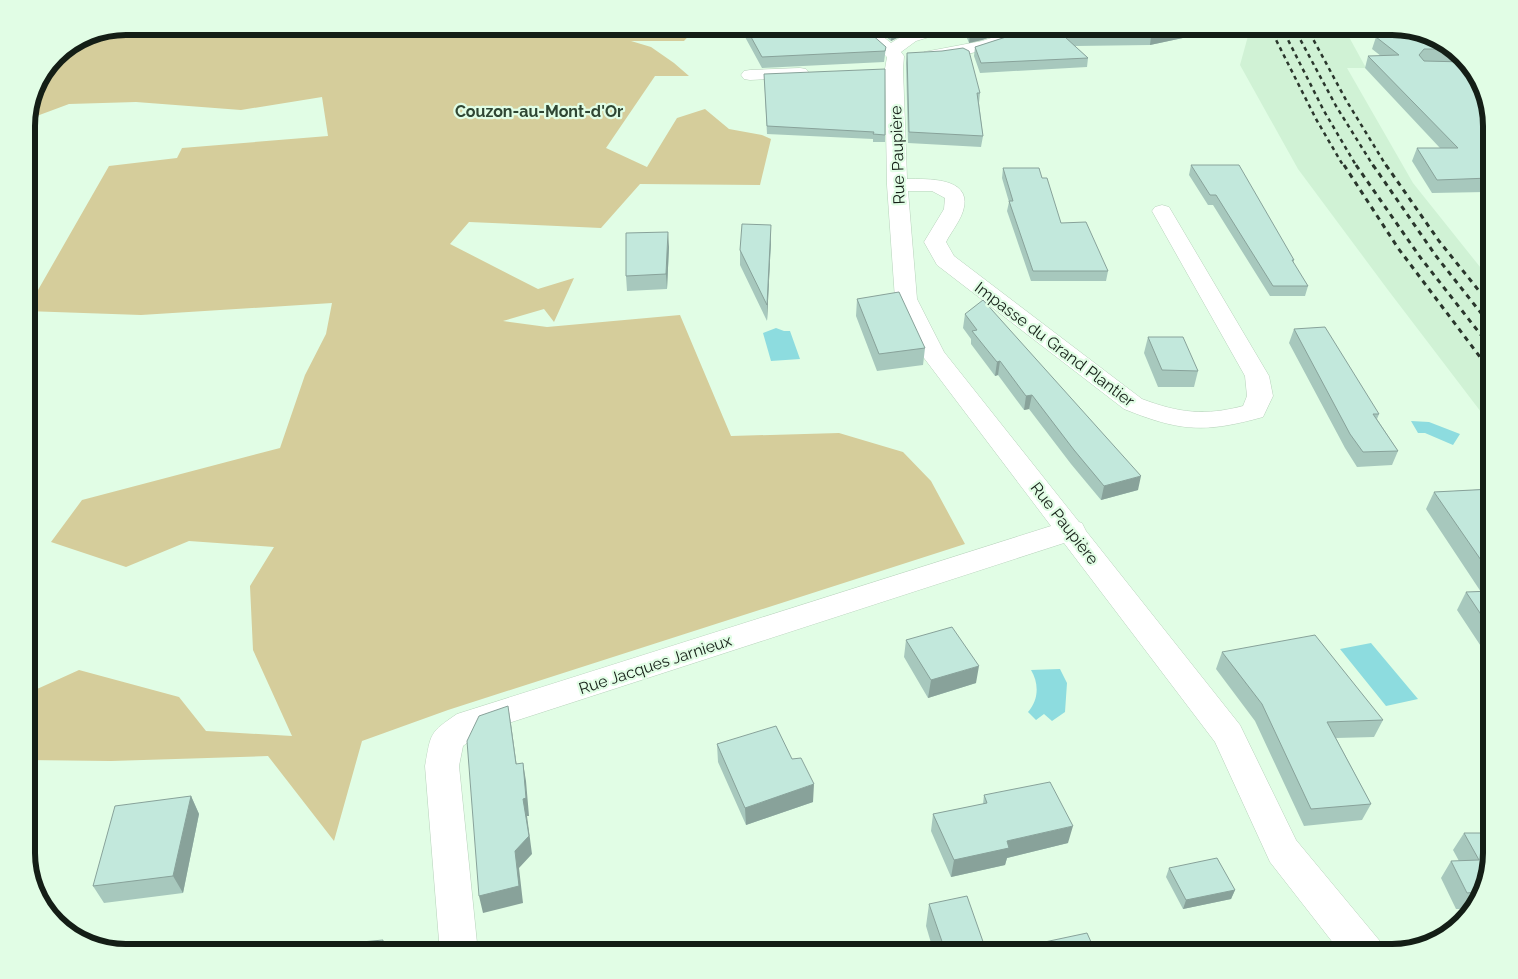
<svg xmlns="http://www.w3.org/2000/svg" width="1518" height="979" font-family="Raleway,sans-serif">
	<style>
		.built { fill: #d0f2d5 }
		.green { fill: #d5cd9b }
		.water { fill: #8ddcdf }
		.lines { fill: none; stroke-linecap: round; stroke-linejoin: round }
		.minor-casing { stroke: #b7d2bb; stroke-width: 1 }
		.minor { fill: #fff; fill-rule: evenodd }
		.rail-far1 { stroke: #2a362c; stroke-width: 2.5; stroke-dasharray: 4 4; stroke-linecap: butt }
		.rail { stroke: #2a362c; stroke-width: 3; stroke-dasharray: 5 5; stroke-linecap: butt }
		.wall { fill: #a7c8bd }
		.shaded-wall { fill: #88a29a }
		.building { fill: #c2e8dc; stroke: #88a29a }
		.labels { text-anchor: middle; stroke-width: 4.5; stroke-linejoin: round; paint-order: stroke }
		.far-quarter-label { font-size: 16px; font-weight: bold; fill: #2f4633; stroke: #e1fde5 }
		.street-label { font-size: 16px; fill: #141e16; stroke: #e1fde5 }
		.rim { fill: none; stroke: #141e16; stroke-width: 6 }
	</style>
	<rect width="100%" height="100%" fill="#e1fde5"/>
	<!-- built -->
	<path class="built" d="M1243 26H1343L1366 68H1347L1413 183 1492 282V423L1481 412 1388 290 1298 169 1240 65 1248 36Z"/>
	<!-- green -->
	<path class="green" d="M126 26H732L743 34 695 29 684 41H631L651 47 674 63 689 76H655L606 148 647 167 677 118 705 109 729 129 762 135 771 139 760 185 640 184 601 228 469 222 450 244 538 289 574 278 554 322 544 309 503 321 547 327 680 315 731 436 839 433 903 452 931 481 965 544 448 710 362 741 334 841 268 756 111 761 26 760V694L79 670 179 697 206 731 292 736 253 650 250 586 274 547 189 541 126 567 51 542 82 500 280 448 305 375 326 334 332 303 141 315 26 311 109 166 177 158 182 148 328 136 322 97 241 110 136 102 69 104 26 120 34 88 56 55 88 34Z"/>
	<!-- water -->
	<path class="water" d="M776 328 784 331H790L800 359 771 361 763 333Z
		M1411 421 1429 422 1460 434 1453 445 1425 433H1418Z
		M1371 643 1418 699 1386 706 1340 649Z
		M1060 669 1067 683 1065 712 1052 721 1044 714 1036 720 1028 712C1039 700 1039 683 1031 670Z"/>
	<g class="lines">
		<defs>
			<path id="minor" d="M852 26H870L891 43C912 29 932 26 957 26L955 29 916 41 901 52 904 56 903 69 907 179C927 179 970 177 964 207 962 219 951 232 946 242L954 256 1142 399C1179 413 1205 416 1243 406L1247 396 1245 376 1152 211 1155 207 1162 205 1169 207 1269 376 1273 396 1263 417C1205 433 1181 432 1124 409L937 265 924 242 944 209 945 198 932 191H908L917 299 944 352 1079 522 1082 523 1086 531 1240 725 1296 840 1379 940 1384 953H1341L1270 862 1215 742 1064 543 481 732 463 746 459 766 478 953H440L425 766C431 733 429 733 457 714L1051 526 921 354 895 299 887 185 885 69 887 57Z
				M1028 26H1051L1049 29C1010 44 971 55 930 61L924 60 922 56 924 52 982 41Z
				M800 68 806 69 809 73 806 77 750 80 744 79 741 75 744 71 750 70Z"/>
		</defs>
		<!-- minor casing -->
		<use href="#minor" class="minor-casing"/>
		<!-- minor -->
		<use href="#minor" class="minor"/>
		<!-- rail-far1 -->
		<path class="rail-far1" d="M1269 26 1316 119 1344 167
			M1281 26 1324 111 1357 167
			M1293 26 1336 106 1374 167
			M1306 26 1346 100 1387 167"/>
		<!-- rail -->
		<path class="rail" d="M1344 165 1398 248 1492 373
			M1356 165 1420 257 1492 349
			M1373 165 1436 256 1492 327
			M1386 165 1439 241 1492 307"/>
	</g>
	<!-- wall -->
	<path class="wall" d="M739 26H862L886 47 884 62 762 68Z
		M873 26H911V31L891 41Z
		M962 26H1022L982 40 969 43Z
		M1040 26H1239L1150 45 1075 46 1088 58 1087 67 980 73 974 56 975 47Z
		M1388 26H1392L1447 43 1464 61 1492 126V199L1485 192 1432 193 1412 161 1417 148H1440L1365 68 1368 56H1381L1372 49 1376 37 1390 36 1391 33 1396 32Z
		M907 53 980 93 979 103 983 136 981 147 908 143 906 63Z
		M764 74 885 135V142H873V139L767 134Z
		M1191 165 1294 260 1293 263 1308 286 1305 296H1270L1213 205H1208L1189 175Z
		M1003 168 1042 178 1061 223 1108 271 1106 281H1031L1007 211 1009 202 1002 178Z
		M771 240 767 321 740 265V250Z
		M669 247 667 289 627 291 626 276Z
		M857 299 925 348 923 365 877 371 856 316Z
		M965 314 1138 490 1101 500 1071 464 1029 409 1024 410 998 375 995 376 971 344V339L963 328Z
		M1294 329 1379 414 1377 419 1398 451 1392 465 1357 467 1345 448 1289 343Z
		M1148 337 1198 371 1194 387H1158L1144 353Z
		M1492 489V663L1457 610 1466 592H1481L1426 509 1434 492Z
		M906 640 976 683 928 698 904 657Z
		M1222 652 1383 720 1374 737 1336 738 1371 804 1362 820 1304 826 1255 721 1216 669Z
		M717 744 813 802 746 825 718 762Z
		M984 795 1068 843 1007 858 1005 865 951 877 931 831 933 814 983 804Z
		M191 796 199 814 183 893 104 903 93 886Z
		M1464 833 1492 853 1475 908 1469 914 1467 909H1456L1441 878 1451 861H1459L1453 850Z
		M1169 868 1235 890 1231 899 1183 909 1166 877Z
		M929 904 987 953H934L926 926Z"/>
	<!-- shaded-wall -->
	<path class="shaded-wall" d="M900 26H911V31L891 41 892 30Z
		M997 26H1022L982 40 969 43 970 34Z
		M1199 26H1239L1150 45 1151 36Z
		M771 225V240L767 321V305Z
		M668 232 669 247 667 289 666 274Z
		M1000 361 998 375 995 376 997 362Z
		M29 389 37 406 26 421V393Z
		M1032 395 1029 409 1024 410 1026 396Z
		M1141 476 1138 490 1101 500 1104 486Z
		M979 666 976 683 928 698 931 680Z
		M508 706 511 724 519 782 516 764Z
		M523 763 526 781 529 816H527L532 854 519 868 523 903 483 913 479 896 515 851 523 799Z
		M814 784 813 802 746 825 745 808Z
		M191 796 199 814 183 893 173 876Z
		M1073 826 1068 843 1007 858 1005 865 951 877 954 860 1007 841Z
		M1235 890 1231 899 1183 909 1186 900Z
		M383 940 387 953H381Z"/>
	<!-- building -->
	<path class="building" d="M745 26H862L886 47 885 51 762 57Z
		M887 26H900L892 30Z
		M967 26H997L983 31 970 34Z
		M1040 26H1199L1151 36 1065 37 1088 58 981 63 975 47Z
		M1408 31 1447 43 1453 49H1424L1419 55 1424 61 1465 62 1479 76 1492 126V180L1490 178 1437 180 1417 148H1458L1368 56 1399 55 1376 37 1396 35 1391 33Z
		M963 48 969 51 980 93H977L983 136 909 132 907 53 942 51Z
		M885 69V135L873 134 874 132 767 126 764 74Z
		M1191 165H1239L1294 260H1292L1308 286H1273L1216 195H1210Z
		M1003 168H1039L1042 178H1047L1061 223 1086 222 1108 271H1033L1009 201H1013Z
		M742 224 771 225 767 305 740 250Z
		M668 232 666 274 626 276V233Z
		M899 292 925 348 879 354 857 299Z
		M983 300 1141 476 1104 486 1074 450 1032 395 1026 396 1000 361 997 362 972 331 977 330 965 314Z
		M1325 327 1379 414H1373L1398 451 1363 452 1350 434 1294 329Z
		M1148 337H1183L1198 371 1162 370Z
		M1492 489V576L1434 492Z
		M1492 591V631L1466 592Z
		M952 627 979 666 931 680 906 640Z
		M1315 635 1383 720 1327 722 1371 804 1311 809 1262 704 1222 652Z
		M508 706 516 764 523 763 526 798 523 799 529 836 515 851 519 886 479 896 467 741 479 716Z
		M776 726 792 759 801 758 814 784 745 808 717 744Z
		M1050 782 1073 826 1007 841 1009 848 954 860 933 814 987 803 984 795Z
		M191 796 173 876 93 886 115 806Z
		M1464 833H1492V853L1479 895 1478 892 1467 893 1451 861 1479 860Z
		M1217 858 1235 890 1186 900 1169 868Z
		M967 896 987 953H946L929 904Z
		M1087 933 1096 953H993Z
		M383 940 381 953H243Z"/>
	<g class="labels">
		<!-- far-quarter labels -->
		<g class="far-quarter-label">
			<text x="539" y="117">Couzon-au-Mont-d'Or</text>
		</g>
		<!-- street labels -->
		<g class="street-label">
			<text transform="translate(897 155) rotate(-92)" y="6">Rue Paupière</text>
			<text transform="translate(1055 344) rotate(37)" y="6">Impasse du Grand Plantier</text>
			<text transform="translate(1065 523) rotate(52)" y="6">Rue Paupière</text>
			<text transform="translate(655 664) rotate(-18)" y="6">Rue Jacques Jarnieux</text>
		</g>
	</g>
	<!-- crop -->
	<path d="M0 0H1518V979H0ZM126 35H1392A91 91 0 0 1 1483 126V853A91 91 0 0 1 1392 944H126A91 91 0 0 1 35 853V126A91 91 0 0 1 126 35Z" fill="#e1fde5" fill-rule="evenodd"/>
	<path class="rim" d="M126 35H1392A91 91 0 0 1 1483 126V853A91 91 0 0 1 1392 944H126A91 91 0 0 1 35 853V126A91 91 0 0 1 126 35Z"/>
</svg>
